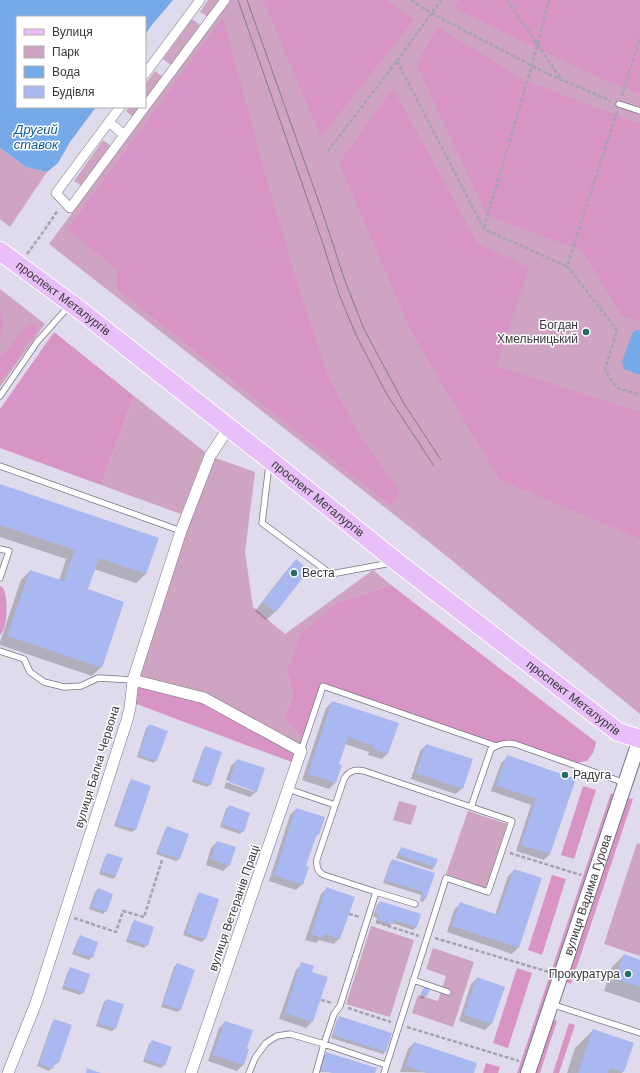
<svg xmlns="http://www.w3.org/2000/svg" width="640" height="1073" font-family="Helvetica,sans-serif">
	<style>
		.green { fill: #cfa4c2 }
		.forest { fill: #d994c6 }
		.water { fill: #75a9e7 }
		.shadow { fill: #0003 }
		.building { fill: #aab8f2 }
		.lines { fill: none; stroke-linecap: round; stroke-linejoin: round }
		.service-casing { stroke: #787584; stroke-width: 7 }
		.pedestrian-casing { stroke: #787584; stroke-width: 10 }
		.minor-casing { stroke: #787584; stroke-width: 12 }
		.tertiary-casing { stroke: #787584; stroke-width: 16 }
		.primary-casing { stroke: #fff; stroke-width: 20 }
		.path { stroke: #a6a3b0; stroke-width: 2.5; stroke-dasharray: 4 2; stroke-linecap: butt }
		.service { stroke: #fff; stroke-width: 5.5 }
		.pedestrian { stroke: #fff; stroke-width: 9 }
		.minor { stroke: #fff; stroke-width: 11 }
		.tertiary { stroke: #fff; stroke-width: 14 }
		.primary { stroke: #e8bff8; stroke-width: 18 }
		.tram { stroke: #807e88; stroke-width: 1 }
		.poi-dot { fill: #226d6a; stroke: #fff; stroke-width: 1.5 }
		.labels { text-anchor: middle; stroke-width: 3; stroke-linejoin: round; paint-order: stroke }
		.street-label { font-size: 12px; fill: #37363c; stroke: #fff }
		.poi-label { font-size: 12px; fill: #37363c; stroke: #fff; text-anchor: end }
		.water-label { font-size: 13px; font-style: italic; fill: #0d58a1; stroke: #fff }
	</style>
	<rect width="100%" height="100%" fill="#dfdbec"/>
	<!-- green -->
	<path class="green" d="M208 0H221L208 17 200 12Z
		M230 0H640V714L434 546 49 244Z
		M192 19 200 25 171 65 163 59Z
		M155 71 163 77 145 101V84Z
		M129 107H141L133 117 126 111Z
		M103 140 111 146 82 186 74 181Z
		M0 148 26 167 47 172 10 227 0 219Z
		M0 289 45 324 0 387Z
		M134 396 205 452 181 514 101 485Z
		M210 456 255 472 245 552 253 607 285 634 373 570 391 585 338 602 287 672 293 696 284 718 305 741 301 751 133 680Z
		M399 801 417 806 411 825 393 820Z
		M468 811 507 824 486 888 446 874Z
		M637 843 640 844V956L604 944Z
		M371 926 414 940 390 1017 346 1004Z
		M433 948 474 962 453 1027 412 1013 418 995 438 1001 446 976 426 969Z"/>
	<!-- forest -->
	<path class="forest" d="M263 0H386L414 20 321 137Z
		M459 0H640V94C576 70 515 37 454 8Z
		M223 18 269 188 298 285 328 376 360 436 400 491 391 506 117 289V269L67 230Z
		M438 27 526 81 640 124V321L622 316 582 251 487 215 416 64Z
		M393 88 478 244 529 267 496 366 640 412V539L500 480 443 386 408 325 339 163Z
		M0 308C5 321 4 327 0 339Z
		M35 324 38 327 34 336 26 344 16 362 0 382V356L10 348 18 335 27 326Z
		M54 332 134 396 101 485 0 448V409Z
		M391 585 596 742 595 747 593 753 587 761 571 764 515 744 496 746 324 687 305 741 284 718 293 696 287 672 300 635 338 602Z
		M0 586C1 586 4 589 4 590 8 600 8 628 0 635Z
		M133 680 204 698 301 751 297 764 131 702Z
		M583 786 596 790 574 859 561 855Z
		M611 793 614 795 521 1073H517Z
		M627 798 633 799 571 984 566 982Z
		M552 875 566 879 542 955 528 950Z
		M517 968 532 973 508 1048 493 1043Z
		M552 1019 557 1021 540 1073H535Z
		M569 1023 575 1025 559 1073H553Z
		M486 1063 500 1067 498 1073H483Z"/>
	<!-- water -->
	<path class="water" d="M0 0H173L151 26 145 35V17H17V107H96L70 142 58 163 47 172 26 167 0 148Z
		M637 330H640V375L624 369 622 362 632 334 634 331Z"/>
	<!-- shadow -->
	<path class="shadow" d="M0 485 158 538 146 574 136 583 94 569 87 590 101 667 92 676 0 645V642L21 580 30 571 59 581 66 559 0 537Z
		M296 561 276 611 266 620 255 611 287 570Z
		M332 702 388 753 382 759 368 755 369 752 345 744 338 765 341 766 335 783 329 789 302 780 326 708Z
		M149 726 156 760 154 763 137 757 146 728Z
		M426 745 462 788 456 794 411 779 420 751Z
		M205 747 210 784 207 787 192 782 203 750Z
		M507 757 575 779 550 854 544 860 516 851 531 805 491 791 501 763Z
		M237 760 257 791 250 797 224 788 226 782 254 792V790L226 780 231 766Z
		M132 780 135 830 132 832 114 826 129 783Z
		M229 806 243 831 240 834 220 827 226 809Z
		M296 809 318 834 314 839 305 867 302 884 296 890 269 881 290 815Z
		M167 827 179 859 176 861 156 854 165 830Z
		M217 842 229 865 223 871 206 865 211 848Z
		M402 849 437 860 434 867 432 870 396 858 399 851Z
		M108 854 116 876 113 879 99 874 105 857Z
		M392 860 433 874 425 899 423 902 420 901 421 895 383 883 390 863Z
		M514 870 518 948 512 954 447 932 454 910 460 904 495 915 508 876Z
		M327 888 340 938 334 944 319 940 316 943 305 940 321 894Z
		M98 889 106 911 103 914 89 909 95 892Z
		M199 894 218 900 205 939 202 942 183 935 197 896Z
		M380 902 420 915 416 927 413 930 392 923 389 927 376 922 377 918 373 916 377 905Z
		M134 921 147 945 144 948 126 942 132 924Z
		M80 937 92 957 89 960 72 954 78 939Z
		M624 955 640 961V1003L604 991 612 967Z
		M177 964 180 1010 178 1012 161 1007 174 967Z
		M302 964 311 972 312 1022 306 1028 279 1019 296 970Z
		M70 968 83 992 80 995 62 989 68 971Z
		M477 978 491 1024 485 1030 459 1021 471 984Z
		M425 988 426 996 423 999 420 997 422 991Z
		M107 1000 123 1005 115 1029 112 1031 96 1026 104 1002Z
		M340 1017 385 1052 383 1054 331 1038 337 1020Z
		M55 1020 58 1062 55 1065 53 1064 52 1068 49 1071 37 1066 52 1023Z
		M225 1022 245 1049 248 1050 243 1065 237 1071 208 1061 219 1028Z
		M593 1030 633 1044 622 1073H567L575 1048Z
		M152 1041 164 1065 161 1068 143 1062 149 1044Z
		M414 1043 473 1073 400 1072 408 1049Z
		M327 1053 374 1073 319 1072 324 1056Z"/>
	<!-- building -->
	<path class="building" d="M0 484 159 538 146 574 99 558 88 589 124 602 102 668 7 636 30 570 64 581 75 550 0 525Z
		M296 559 309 570 276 612 263 602Z
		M332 701 399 723 388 754 373 749 374 746 348 737 339 764 342 765 336 783 308 774Z
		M149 724 168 731 157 761 139 755Z
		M426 744 473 759 463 789 416 773Z
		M205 746 222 752 211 785 194 779Z
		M507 755 576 779 550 854 521 845 536 799 496 785Z
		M237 759 265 768 257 792 229 782Z
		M131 779 151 786 136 830 116 824Z
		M229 805 250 813 244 832 222 824Z
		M296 808 325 817 319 835 317 834 306 866 309 867 303 885 274 875Z
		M167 826 189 834 180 859 158 852Z
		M217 841 236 847 230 866 211 859Z
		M401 847 438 859 435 867 399 855Z
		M107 853 123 858 116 876 101 871Z
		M392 859 435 873 426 899 422 898 423 892 385 880Z
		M514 869 542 878 519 948 452 926 460 902 498 915Z
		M326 887 355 897 340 939 324 933 323 938 311 934Z
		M98 888 113 894 107 912 91 907Z
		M199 892 219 899 206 939 186 933Z
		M380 901 421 914 417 927 394 920 393 924 378 920 379 915 375 914Z
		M134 920 154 927 148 946 128 939Z
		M80 935 98 942 93 958 75 952Z
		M624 954 640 960V987L615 979Z
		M301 962 314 966 312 972 328 977 313 1022 285 1013Z
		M177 963 195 970 181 1010 163 1004Z
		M70 967 90 974 84 993 64 986Z
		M477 977 505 987 492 1024 464 1015Z
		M424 987 430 989 427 996 422 995Z
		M107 999 124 1004 116 1029 98 1023Z
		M339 1016 392 1033 386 1052 333 1035Z
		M54 1019 72 1025 59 1063 55 1061 53 1069 39 1064Z
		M225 1021 253 1030 247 1048 249 1049 244 1065 213 1055Z
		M593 1029 634 1043 624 1072 610 1068 608 1073H578Z
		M152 1040 172 1047 165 1066 145 1059Z
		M414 1042 477 1063 474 1073H426L406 1066Z
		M326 1052 377 1068 375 1073H332L321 1070Z
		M87 1068 101 1073H86Z"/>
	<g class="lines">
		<defs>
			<path id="service" d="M619 104 640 111
				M0 396 37 342 69 306
				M269 465 262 523 331 574 391 563
				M0 466 181 531
				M0 549 9 551 0 578
				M0 651 24 659 30 672 44 682 64 687 81 686 98 678 133 680
				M301 751 323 686 496 746
				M288 789 335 805
				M376 892 415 904
				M413 980 448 992
				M551 1004 640 1033
				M249 1073 255 1058 266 1043 277 1036 290 1034 324 1044 334 1014 340 1006 376 892 324 875C317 872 316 866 317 859L344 779C349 771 354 769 364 771L471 807 491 749C499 744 506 742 515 744L625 783
				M316 1073 324 1044 386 1065
				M384 1073 446 878 488 892 512 821 471 807"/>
			<path id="pedestrian" d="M145 74 200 0
				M120 107 56 193 70 208 145 107
				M145 107 225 0
				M109 122 124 135"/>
			<path id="minor" d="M133 680 204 698 301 751 191 1073
				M8 1073 36 1003 127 720 130 708 133 680 181 531 210 456 229 427"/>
			<g id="tertiary">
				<path id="s1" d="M528 1073 640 739"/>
			</g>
			<g id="primary">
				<path id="s2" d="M0 251 81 311 270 460 397 562 618 732 640 739"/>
			</g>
		</defs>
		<!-- service casing -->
		<use href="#service" class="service-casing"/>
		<!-- pedestrian casing -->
		<use href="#pedestrian" class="pedestrian-casing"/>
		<!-- minor casing -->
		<use href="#minor" class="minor-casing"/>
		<!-- tertiary casing -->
		<use href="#tertiary" class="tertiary-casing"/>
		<!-- primary casing -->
		<use href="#primary" class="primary-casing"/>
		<!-- path -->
		<path class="path" d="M411 0 431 13 548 74 611 101
			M507 0 561 79
			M397 61 484 229 566 266
			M622 96 640 37
			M617 112 567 266 617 330 605 369 609 378 618 388 640 395
			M328 151 397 61 441 0
			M484 228 532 65 549 0
			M27 254 41 235 58 210
			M510 853 581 875
			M349 914 360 917
			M74 918 116 932 123 911 144 917 162 860
			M376 922 419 936
			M435 938 549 972
			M321 1000 332 1003
			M348 1008 391 1022
			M407 1027 519 1061"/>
		<!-- service -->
		<use href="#service" class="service"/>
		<!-- pedestrian -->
		<use href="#pedestrian" class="pedestrian"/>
		<!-- minor -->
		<use href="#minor" class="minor"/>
		<!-- tertiary -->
		<use href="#tertiary" class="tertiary"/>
		<!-- primary -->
		<use href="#primary" class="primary"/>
		<!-- tram -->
		<path class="tram" d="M238 0 321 238 339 294 356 335 386 393 434 466
			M247 0 321 208 345 281 364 329 403 402 441 460"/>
	</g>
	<!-- markers -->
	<g class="poi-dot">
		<circle cx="586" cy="332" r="4"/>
		<circle cx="294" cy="573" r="4"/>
		<circle cx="565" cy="775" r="4"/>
		<circle cx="628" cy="974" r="4"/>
	</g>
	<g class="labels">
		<!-- street labels -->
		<g class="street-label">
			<text dy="4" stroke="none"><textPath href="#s2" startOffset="79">проспект Металургів</textPath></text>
			<text dy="4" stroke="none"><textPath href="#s2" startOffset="403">проспект Металургів</textPath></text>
			<text dy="4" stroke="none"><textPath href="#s2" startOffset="727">проспект Металургів</textPath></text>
			<text transform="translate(97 767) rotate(-73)" y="4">вулиця Балка Червона</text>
			<text dy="4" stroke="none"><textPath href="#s1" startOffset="188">вулиця Вадима Гурова</textPath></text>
			<text transform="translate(234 908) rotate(-71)" y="4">вулиця Ветеранів Праці</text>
		</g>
		<!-- poi labels -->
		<g class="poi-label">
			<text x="578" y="329">Богдан<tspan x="578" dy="14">Хмельницький</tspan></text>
			<text x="302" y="577" text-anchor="start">Веста</text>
			<text x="573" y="779" text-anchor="start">Радуга</text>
			<text x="620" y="978">Прокуратура</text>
		</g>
		<!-- water labels -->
		<g class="water-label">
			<text x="36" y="134">Другий<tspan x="36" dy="15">ставок</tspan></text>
		</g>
	</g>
	<!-- legend -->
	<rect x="16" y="16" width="130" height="92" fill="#ffffff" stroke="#afafb1"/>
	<rect x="24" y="29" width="20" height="6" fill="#e8bff8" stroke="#afafb1"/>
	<text x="52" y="36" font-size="12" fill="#37363c">Вулиця</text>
	<rect x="24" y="46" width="20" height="12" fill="#cfa4c2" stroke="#afafb1"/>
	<text x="52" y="56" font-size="12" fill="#37363c">Парк</text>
	<rect x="24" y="66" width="20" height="12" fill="#75a9e7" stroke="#afafb1"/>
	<text x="52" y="76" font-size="12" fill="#37363c">Вода</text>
	<rect x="24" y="86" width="20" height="12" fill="#aab8f2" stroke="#afafb1"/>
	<text x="52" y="96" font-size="12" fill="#37363c">Будівля</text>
</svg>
